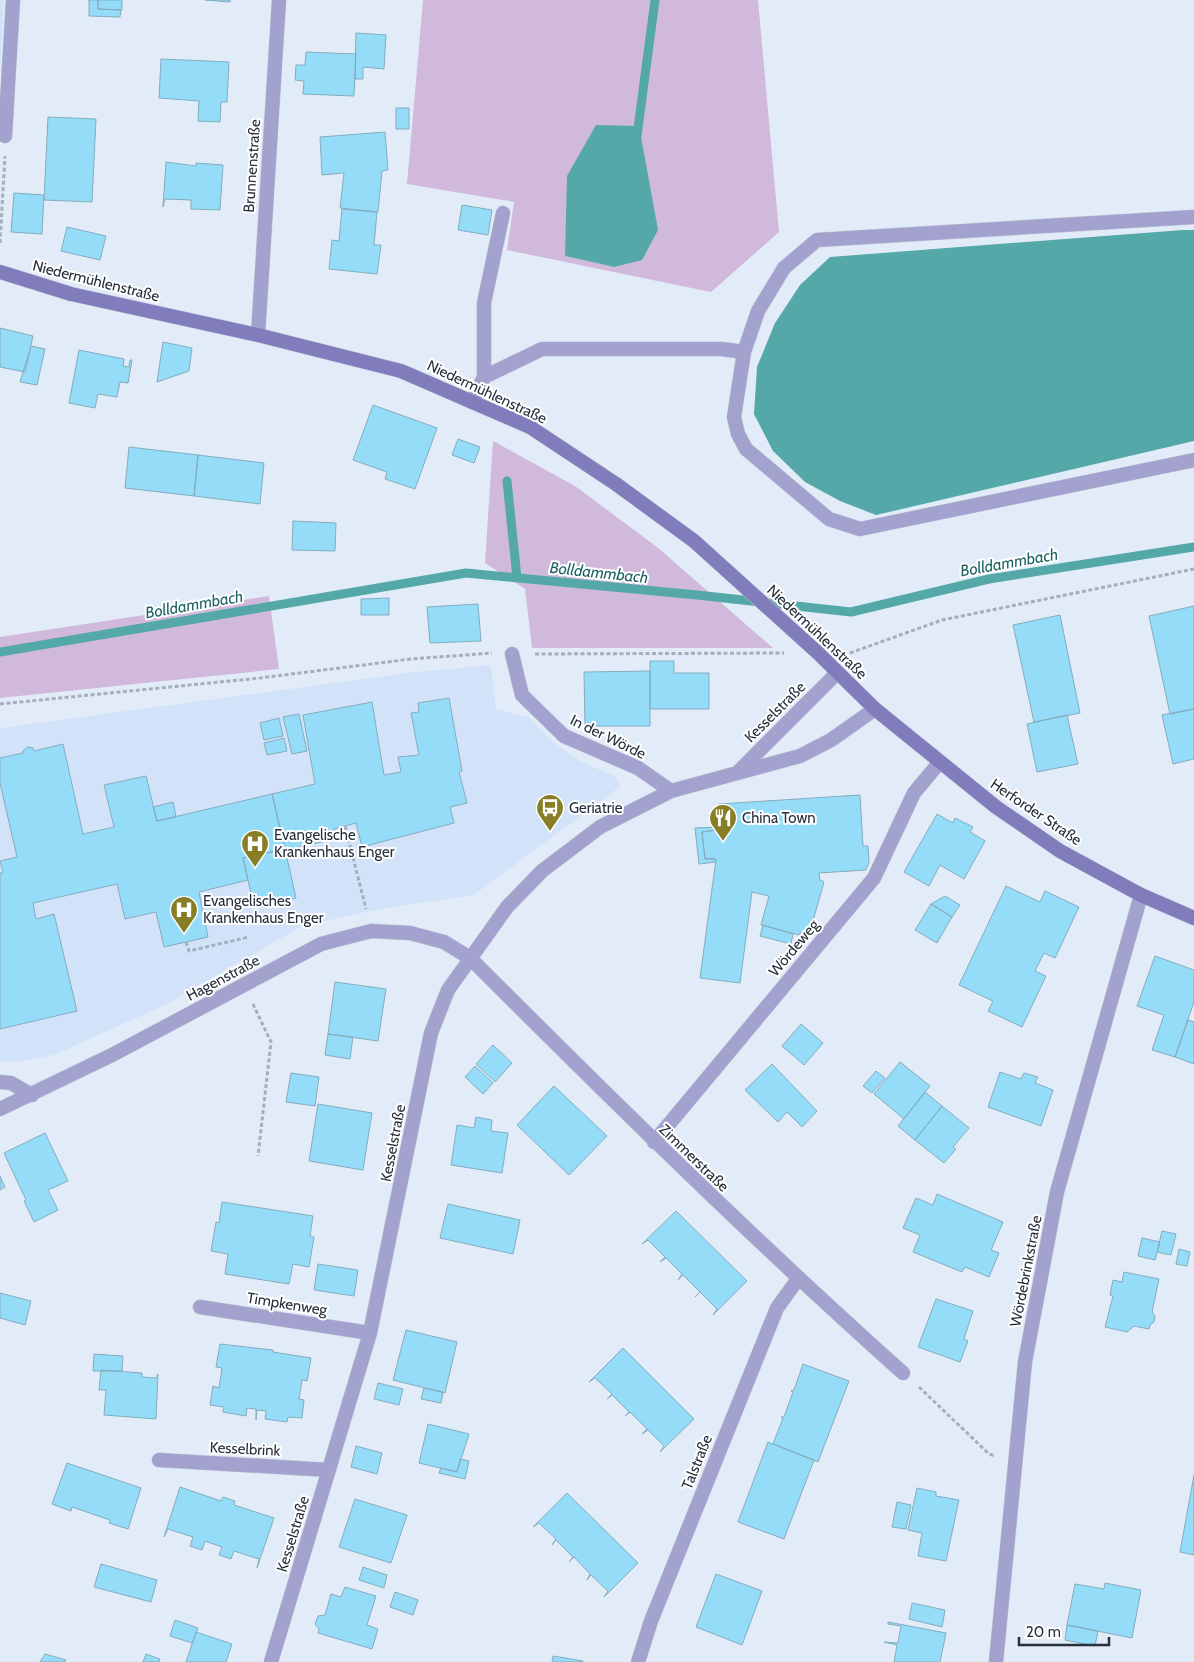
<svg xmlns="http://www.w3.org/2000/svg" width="1194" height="1662" font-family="Cabin,sans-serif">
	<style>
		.built { fill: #d2e3f9 }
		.green { fill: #d1b9db; fill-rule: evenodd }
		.water { fill: #54a8a7 }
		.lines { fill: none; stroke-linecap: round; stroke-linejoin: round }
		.stream { stroke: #54a8a7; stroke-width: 9 }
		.building { fill: #95dcf9; stroke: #84acbd }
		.service-casing { stroke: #c0cad7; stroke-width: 15 }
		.minor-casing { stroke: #c0cad7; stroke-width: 15 }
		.secondary-casing { stroke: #c0cad7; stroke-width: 15 }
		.path { stroke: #a5aebb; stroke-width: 3; stroke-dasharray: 4 2.5; stroke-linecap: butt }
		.service { stroke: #a3a2ce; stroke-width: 14 }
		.minor { stroke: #a3a2ce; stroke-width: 14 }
		.secondary { stroke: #817dbd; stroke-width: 14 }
		.labels { text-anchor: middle; stroke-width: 4; stroke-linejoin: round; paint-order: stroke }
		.street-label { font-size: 15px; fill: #262f3b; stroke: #fff }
		.poi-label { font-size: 15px; fill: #262f3b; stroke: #fff; text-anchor: start }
		.water-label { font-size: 16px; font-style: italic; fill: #1e6362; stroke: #fff }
	</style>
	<rect width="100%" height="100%" fill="#e2ecf9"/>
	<!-- built -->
	<path class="built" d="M0 0H4L0 77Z
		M491 665 496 709 528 717 552 741 578 760 616 777 621 786 474 895 380 909 302 926 167 1004 54 1055 15 1062 0 1061V728L415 672Z"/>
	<!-- green -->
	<path class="green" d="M423 0H758L779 232 711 292 507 250 514 202 407 184ZM658 230 614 267 565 256Z
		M493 441 575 486 657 547 773 648H532L525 589 485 563Z
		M269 596 279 669 0 698V637Z"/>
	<!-- water -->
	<path class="water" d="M596 125 639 126 658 230 642 260 614 267 565 256 567 176Z
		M1183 230H1194V441L876 515 840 501 805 482 773 451 754 414 757 367 775 323 800 285 830 257Z"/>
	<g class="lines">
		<!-- stream -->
		<path class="stream" d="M637 136 655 0
			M507 481 517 578
			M0 652 466 573 697 595 851 612 989 579 1194 547"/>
	</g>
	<!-- building -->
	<path class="building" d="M89 0H98V9L121 10 120 17 89 16Z
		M98 0H122V10L98 9Z
		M205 0H230V2Z
		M356 33 386 35 384 69 363 67V79H355Z
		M306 52 356 54 354 96 303 94 304 81 295 80 296 65H305Z
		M161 59 229 62 227 102H221L220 122 198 121 199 101 159 98Z
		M396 108H409V129H396Z
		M48 117 96 119 92 202 44 200Z
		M385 132 388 170 382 171 378 212 340 208 344 173 322 175 320 137Z
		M166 162 196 166V163L223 165 220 210 191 209V200L165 199 163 207Z
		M14 193 44 195 42 234 11 232Z
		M462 205 492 210 488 235 458 230Z
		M342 209 377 212 374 245H381L377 274 329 269 332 240 339 241Z
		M67 227 106 236 100 260 61 251Z
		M0 328 33 336 25 372 0 367Z
		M163 342 192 348 189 371 157 382Z
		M31 346 45 349 37 385 20 382Z
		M79 350 124 359 123 366 129 367 130 360H132L128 383 120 382 117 397 98 394 95 408 69 403Z
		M373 405 437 428 415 489 385 479 387 472 353 460Z
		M458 439 480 447 474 463 452 455Z
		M129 447 198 455 194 496 125 488Z
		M198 455 264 463 260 504 194 496Z
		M293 521 336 523 335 551 292 550Z
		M389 598V615H361V599Z
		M478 604 481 641 430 643 427 607Z
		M1194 606V709L1170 714 1149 616Z
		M1060 615 1080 713 1034 722 1013 625Z
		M650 661H674V673H709V709H650Z
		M650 671V726H585L584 672Z
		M449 698 462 771 459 772 467 803 450 807 454 823 362 847 356 823 334 829 335 839 285 850 272 794 315 784 303 715 372 702 384 775 401 772 398 757 419 755 411 713 419 712 418 703Z
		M1194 709V759L1173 764 1162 715Z
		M299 714 307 751 292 754 283 717Z
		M1067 715 1078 764 1037 772 1027 724Z
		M279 718 283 736 264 740 260 723Z
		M284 738 287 751 267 755 264 743Z
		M63 744 83 834 114 827 104 785 146 776 157 821 272 794 285 849 243 858 248 880 199 892 208 937 164 947 156 912 125 919 117 884 33 903 36 919 54 914 77 1011 0 1029V873H3L0 861 17 857 0 783V758L23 753V751L28 747 33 748 34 751Z
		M860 795 863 846H868L869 862 866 870 819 873 820 880 824 882 809 935 800 933 799 935 761 925 769 896 752 892 740 983 700 978 716 859H705L702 832 717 830 720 824 719 804Z
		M173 802 176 817 157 821 153 807Z
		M937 814 953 823 955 818 973 827 970 832 985 841 964 879 940 865 929 886 904 872Z
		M718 827 717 830 702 832 705 859 714 858 716 862 699 864 695 828Z
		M285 849 296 898 254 907 243 858Z
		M1006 886 1040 902 1045 891 1079 907 1055 958 1044 953 1035 971 1046 976 1022 1027 988 1011 993 1001 959 985Z
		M945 896 960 905 952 917 931 904Z
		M931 904 952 917 937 943 915 930Z
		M763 925 793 934 791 944 760 936Z
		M1155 956 1194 970V1002L1175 1057 1152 1050 1164 1015 1137 1006Z
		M335 982 386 989 378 1041 328 1034Z
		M1188 1020 1194 1022V1064L1175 1057Z
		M801 1024 823 1043 804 1065 782 1046Z
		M328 1034 353 1037 350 1059 325 1055Z
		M493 1045 512 1063 495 1082 476 1064Z
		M900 1062 930 1086 904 1119 874 1094Z
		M772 1064 817 1111 802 1127 787 1112 778 1122 745 1090Z
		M475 1066 493 1083 483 1094 465 1077Z
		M876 1071 885 1078 872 1093 863 1086Z
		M1000 1072 1021 1079 1024 1073 1038 1077 1035 1083 1053 1090 1041 1126 988 1107Z
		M291 1073 319 1077 315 1106 286 1102Z
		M554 1086 607 1136 569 1175 517 1125Z
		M925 1092 942 1106 915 1140 898 1126Z
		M318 1104 372 1113 363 1170 309 1161Z
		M942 1106 969 1128 953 1147 956 1149 944 1163 915 1140Z
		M476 1117 492 1120 491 1131 508 1133 502 1173 451 1165 457 1125 474 1128Z
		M45 1133 68 1181 48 1190 58 1210 34 1222 24 1201 26 1200 4 1153Z
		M0 1176 5 1187 0 1190Z
		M937 1194 1003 1222 991 1250 999 1253 989 1277 965 1267 962 1272 913 1252 920 1235 903 1228 916 1198 933 1205Z
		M222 1202 313 1216 310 1236 314 1237 309 1267 293 1264 289 1284 225 1274 228 1254 211 1251 216 1222 219 1223Z
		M448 1204 520 1220 513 1254 440 1238Z
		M676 1211 747 1281 713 1315 717 1309 700 1292 695 1297 700 1292 683 1275 678 1280 682 1274 666 1258 660 1262 665 1257 648 1240 642 1244Z
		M1162 1231 1176 1234 1171 1255 1157 1252Z
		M1142 1238 1160 1242 1155 1260 1138 1256Z
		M1179 1249 1190 1252 1187 1266 1176 1264Z
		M318 1264 358 1270 354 1296 314 1290Z
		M1124 1272 1159 1279 1152 1312 1155 1316 1154 1322 1150 1325 1149 1329 1134 1326 1127 1332 1105 1327 1113 1296 1110 1295 1113 1280 1122 1282Z
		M0 1293 31 1301 25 1325 0 1318Z
		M936 1299 973 1311 964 1339 968 1341 960 1362 918 1347Z
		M406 1330 457 1342 445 1393 393 1380Z
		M220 1344 273 1350V1352L311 1358 307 1381 302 1380 299 1399 304 1400 302 1418 288 1417 287 1422 265 1419 266 1411 257 1410 256 1420V1409L247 1408 246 1416 223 1412 224 1407 210 1405 213 1386 219 1388 222 1368 216 1367Z
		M623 1348 694 1419 660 1452 664 1446 648 1430 642 1434 647 1429 630 1412 625 1416 629 1412 612 1395 607 1399 612 1394 595 1378 589 1382Z
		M94 1354 123 1356 122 1371H93Z
		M803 1364 849 1381 818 1462 773 1444 783 1418 781 1417H784L793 1392 791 1391 794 1390Z
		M101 1370 142 1373V1377L156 1378 158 1374 156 1419 104 1415 106 1390H99Z
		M378 1383 403 1389 399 1405 374 1399Z
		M424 1388 443 1392 441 1403 421 1399Z
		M428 1424 469 1434 457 1472 419 1463Z
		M768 1442 814 1460 784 1539 738 1522Z
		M356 1446 382 1453 377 1474 351 1467Z
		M460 1459 469 1461 465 1479 439 1473 441 1468 457 1472Z
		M67 1463 141 1488 128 1529 109 1523 110 1520 72 1507 71 1511 52 1504Z
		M1194 1475V1555L1180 1552Z
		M180 1487 221 1501 223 1497 235 1501 234 1505 274 1518 257 1568 259 1559 234 1551 231 1559 219 1555 222 1547 205 1541 202 1550 190 1546 193 1537 168 1529 164 1537Z
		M917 1488 936 1492V1496L959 1500 946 1561 918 1556 922 1533 908 1530Z
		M567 1493 638 1563 604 1597 608 1591 591 1575 587 1580 590 1574 574 1557 569 1562 573 1557 556 1540 552 1545 556 1539 539 1523 533 1527Z
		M355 1499 407 1515 391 1563 339 1547Z
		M897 1502 911 1505 906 1529 892 1527Z
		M101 1564 157 1580 151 1602 94 1587Z
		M363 1567 387 1575 384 1588 359 1580Z
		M716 1574 762 1591 742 1645 696 1627Z
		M1105 1583 1141 1590 1132 1638 1067 1625 1075 1584 1104 1589Z
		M345 1587 376 1596 367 1625 378 1629 372 1649 318 1633 319 1629 315 1624 318 1616 325 1615 331 1594 341 1597Z
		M395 1592 418 1600 413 1615 390 1607Z
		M912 1603 945 1610 942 1627 909 1619Z
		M175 1620 198 1628 192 1643 170 1636Z
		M888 1622 946 1633 940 1662H894L897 1645 884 1642 898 1643 901 1626 888 1624Z
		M1067 1625 1098 1631 1095 1646 1065 1640Z
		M196 1632 232 1644 226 1662H186Z
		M45 1654 66 1660 64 1662H40Z
		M146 1654 160 1659 159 1662H143Z
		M553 1656 583 1661V1662H552Z"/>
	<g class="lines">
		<defs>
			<path id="service" d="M1194 217 817 240 784 268 758 311 744 352 734 417 738 434 746 449 829 519 860 529 1194 460
				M484 377 542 349H722L744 352
				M472 402 484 377V303L503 213"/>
			<path id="minor" d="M5 136 13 0
				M258 335 279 0
				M512 654 522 695 564 736 638 768 671 791
				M737 773 837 673
				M0 1082 11 1083 32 1095
				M0 1109 112 1055 321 944 371 931 410 933 444 942 470 958C612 1100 754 1240 903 1373
				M654 1142 874 878 914 793 939 763
				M200 1307 370 1333
				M159 1460 329 1470
				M271 1662 370 1333 431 1033 448 990 507 907 542 871 600 827 671 791 800 756 831 740 875 709
				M638 1662 651 1621 777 1308 798 1279
				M996 1662 1025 1362 1057 1192 1141 895"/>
			<path id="secondary" d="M0 272 71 294 258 335 401 371 530 427 616 484 694 541 818 653 875 709 996 807 1060 851 1141 895 1194 918"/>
		</defs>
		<!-- service casing -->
		<use href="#service" class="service-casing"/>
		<!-- minor casing -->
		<use href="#minor" class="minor-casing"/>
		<!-- secondary casing -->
		<use href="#secondary" class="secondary-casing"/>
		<!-- path -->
		<path class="path" d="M0 243 5 156
			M850 653 942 620 1194 569
			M535 654 784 653
			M0 704 260 678 411 659 492 653
			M345 826 366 909
			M186 942 189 951 249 937
			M253 1004 271 1042 258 1156
			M919 1387 989 1454 995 1456"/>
		<!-- service -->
		<use href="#service" class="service"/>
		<!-- minor -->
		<use href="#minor" class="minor"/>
		<!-- secondary -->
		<use href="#secondary" class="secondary"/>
	</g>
	<!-- icons -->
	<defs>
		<symbol id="bus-pin" viewBox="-11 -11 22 30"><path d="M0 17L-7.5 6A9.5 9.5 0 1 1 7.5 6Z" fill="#887e25" stroke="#fff"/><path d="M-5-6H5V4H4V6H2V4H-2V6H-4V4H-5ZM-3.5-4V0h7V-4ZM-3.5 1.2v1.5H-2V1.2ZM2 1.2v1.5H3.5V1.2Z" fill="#fff"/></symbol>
		<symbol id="restaurant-pin" viewBox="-11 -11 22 30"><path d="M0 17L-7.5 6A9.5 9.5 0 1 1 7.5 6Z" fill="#887e25" stroke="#fff"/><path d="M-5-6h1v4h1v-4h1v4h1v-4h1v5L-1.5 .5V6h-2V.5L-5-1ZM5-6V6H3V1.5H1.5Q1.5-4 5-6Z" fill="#fff"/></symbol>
		<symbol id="hospital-pin" viewBox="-11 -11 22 30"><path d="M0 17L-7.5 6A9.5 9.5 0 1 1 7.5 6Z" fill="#887e25" stroke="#fff"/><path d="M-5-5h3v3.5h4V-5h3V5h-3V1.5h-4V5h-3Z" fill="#fff"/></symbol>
	</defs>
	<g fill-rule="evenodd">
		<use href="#bus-pin" x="534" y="792" width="32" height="43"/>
		<use href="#restaurant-pin" x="707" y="802" width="32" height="43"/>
		<use href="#hospital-pin" x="239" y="828" width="32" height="43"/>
		<use href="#hospital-pin" x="168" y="894" width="32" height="43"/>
	</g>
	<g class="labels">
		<!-- street labels -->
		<g class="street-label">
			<text transform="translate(252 166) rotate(-86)" y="5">Brunnenstraße</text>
			<text transform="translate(96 281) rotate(14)" y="5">Niedermühlenstraße</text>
			<text transform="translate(487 392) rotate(25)" y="5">Niedermühlenstraße</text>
			<text transform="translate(817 632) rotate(43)" y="5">Niedermühlenstraße</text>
			<text transform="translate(775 712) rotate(-45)" y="5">Kesselstraße</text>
			<text transform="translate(608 737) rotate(26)" y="5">In der Wörde</text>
			<text transform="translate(1036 812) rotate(34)" y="5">Herforder Straße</text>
			<text transform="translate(794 948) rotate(-50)" y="5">Wördeweg</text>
			<text transform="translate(223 978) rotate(-28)" y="5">Hagenstraße</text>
			<text transform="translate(393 1143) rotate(-79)" y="5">Kesselstraße</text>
			<text transform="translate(694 1158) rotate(44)" y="5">Zimmerstraße</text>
			<text transform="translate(1026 1271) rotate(-79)" y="5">Wördebrinkstraße</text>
			<text transform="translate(287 1304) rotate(9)" y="5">Timpkenweg</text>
			<text transform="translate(245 1449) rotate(3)" y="5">Kesselbrink</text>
			<text transform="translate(697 1462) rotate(-68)" y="5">Talstraße</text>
			<text transform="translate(293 1534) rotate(-73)" y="5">Kesselstraße</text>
		</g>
		<!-- poi labels -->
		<g class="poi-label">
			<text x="569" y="813">Geriatrie</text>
			<text x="742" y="823">China Town</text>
			<text x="274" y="840">Evangelische<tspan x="274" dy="17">Krankenhaus Enger</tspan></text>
			<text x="203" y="906">Evangelisches<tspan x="203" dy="17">Krankenhaus Enger</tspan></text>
		</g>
		<!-- water labels -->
		<g class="water-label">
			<text transform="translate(1009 562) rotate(-10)" y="6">Bolldammbach</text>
			<text transform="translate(599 572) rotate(6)" y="6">Bolldammbach</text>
			<text transform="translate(194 604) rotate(-10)" y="6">Bolldammbach</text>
		</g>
	</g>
	<!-- scale -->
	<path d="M1019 1637v8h90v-8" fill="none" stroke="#262f3b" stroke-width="2.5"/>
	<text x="1026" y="1637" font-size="15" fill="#262f3b" stroke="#ffffff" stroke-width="4" paint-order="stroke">20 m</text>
</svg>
